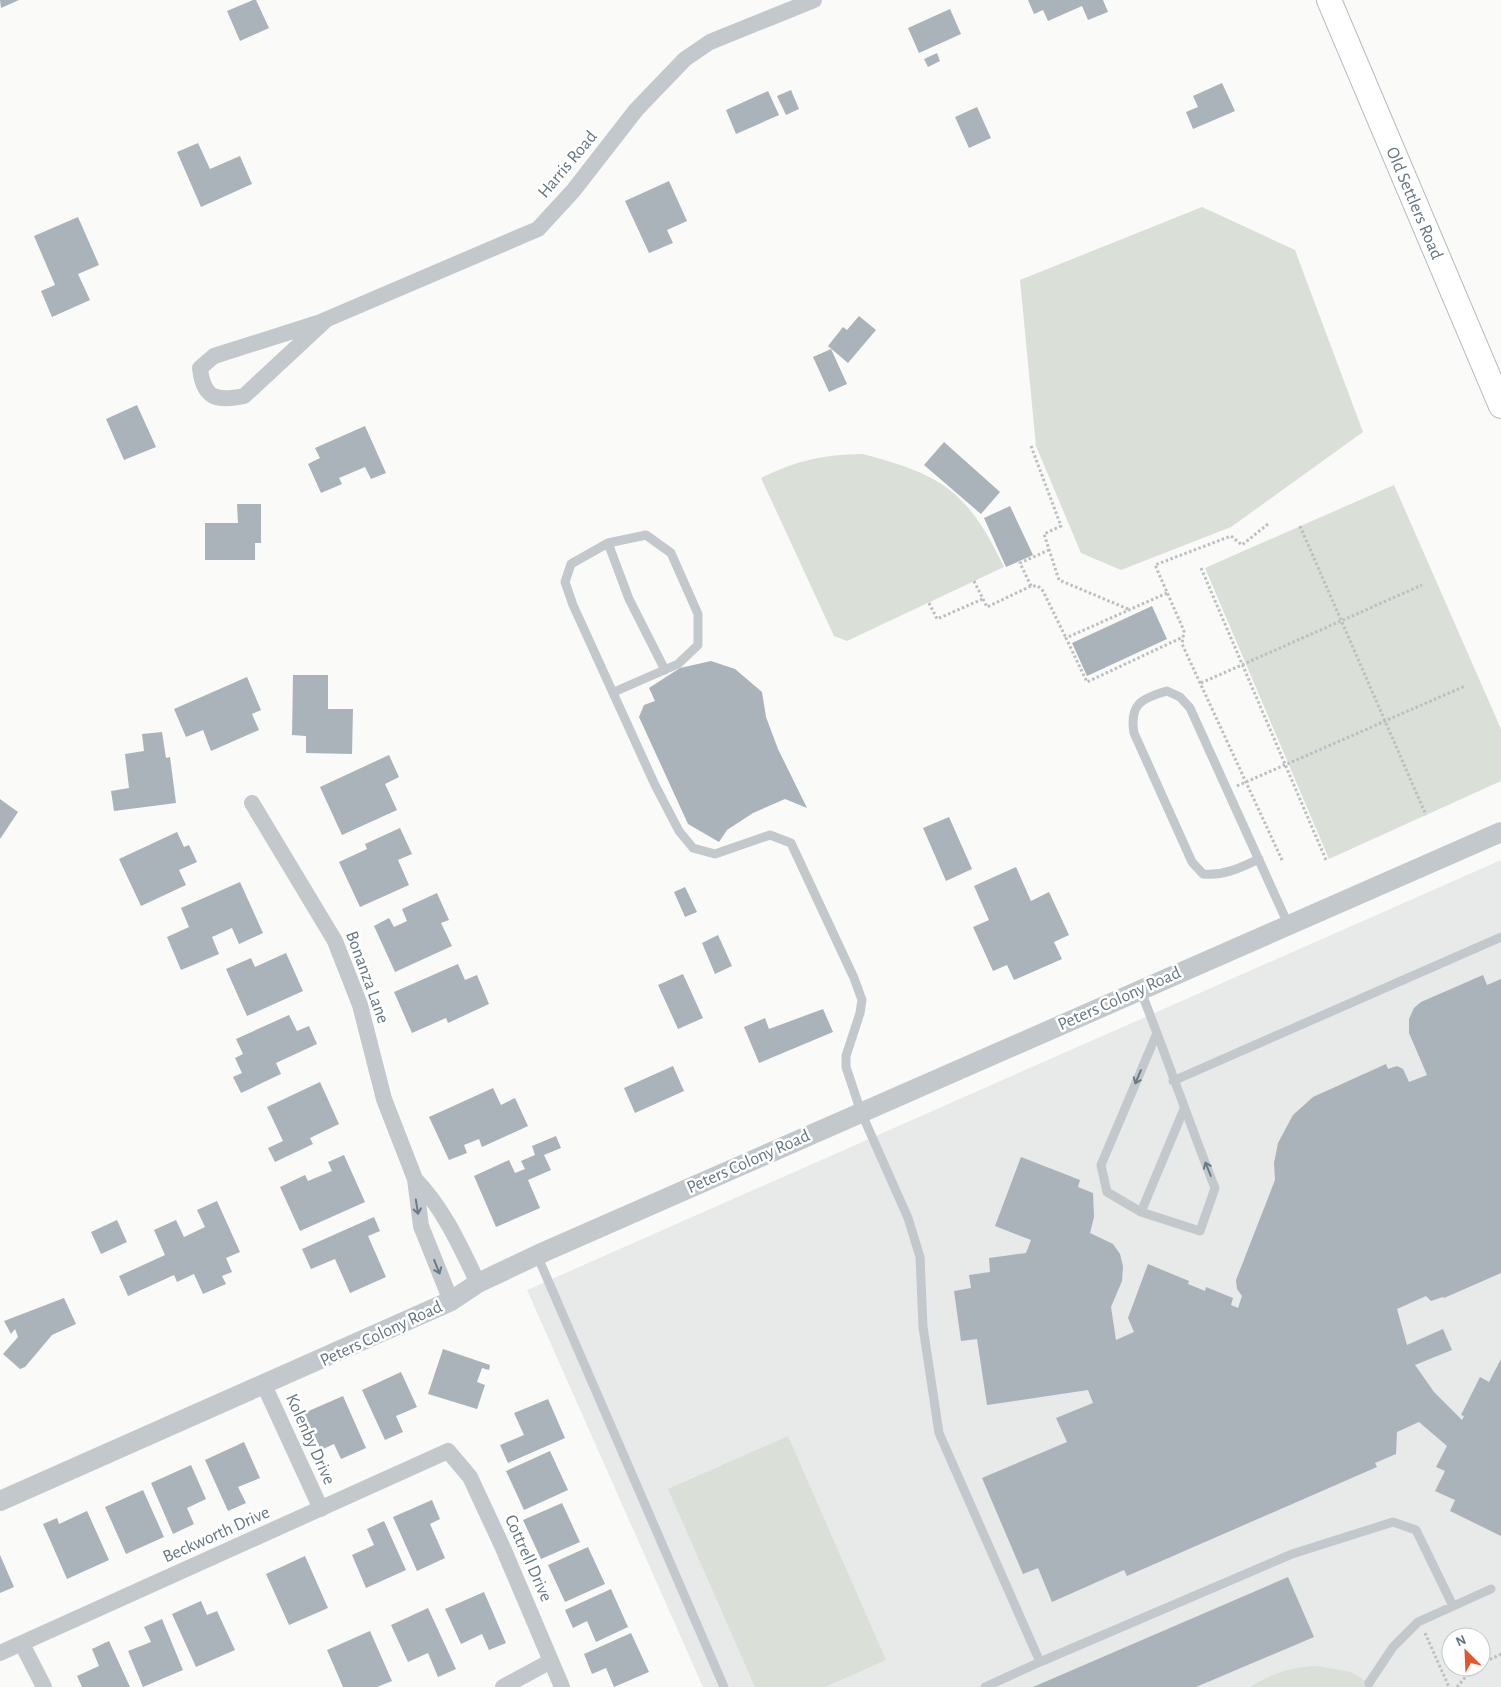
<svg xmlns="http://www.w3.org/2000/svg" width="1501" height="1687" font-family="'Alegreya Sans',sans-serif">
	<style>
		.built { fill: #e8e9e9; fill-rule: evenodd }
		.green { fill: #dadfd7 }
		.building { fill: #aab3b9 }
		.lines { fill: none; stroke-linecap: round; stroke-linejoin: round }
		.secondary-casing { stroke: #b3babf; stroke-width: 26 }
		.path { stroke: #bbbfc2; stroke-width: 3; stroke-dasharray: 2.5 2.5; stroke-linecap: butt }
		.service { stroke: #c3c8cc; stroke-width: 9 }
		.minor { stroke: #c3c8cc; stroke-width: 16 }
		.tertiary { stroke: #c3c8cc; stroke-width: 20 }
		.secondary { stroke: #fff; stroke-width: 24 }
		.oneway { stroke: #6a7a87 }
		.labels { text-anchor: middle; stroke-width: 5; stroke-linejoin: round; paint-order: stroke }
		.street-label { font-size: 18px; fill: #657683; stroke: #fff }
	</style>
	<rect width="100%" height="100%" fill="#fafaf8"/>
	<!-- built -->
	<path class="built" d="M1501 860V1687H703L527 1290ZM1451 1637H1481V1667H1451Z"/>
	<!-- green -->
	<path class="green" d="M1202 207 1295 250 1363 432 1231 527 1121 570 1081 553 1036 446 1020 280Z
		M863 454C943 475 968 492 1004 567L847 641 834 636 761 478C798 460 822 455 863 454Z
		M1394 485 1501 729V781L1329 859 1205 568Z
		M788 1436 886 1660 825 1687H755L668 1489Z
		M1317 1666 1351 1672 1376 1687H1250C1272 1673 1292 1667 1317 1666Z"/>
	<!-- building -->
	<path class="building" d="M0 0H19L1 8Z
		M253 0H256L269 28 240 41 227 11Z
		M1028 0H1103L1108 12 1088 20 1082 6 1048 21 1043 10 1034 14Z
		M950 9 961 34 919 53 908 28Z
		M937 53 940 61 928 67 924 59Z
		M1222 83 1235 111 1193 129 1186 112 1198 107 1193 96Z
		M791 90 799 109 786 115 777 96Z
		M768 91 779 115 736 134 726 110Z
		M977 107 991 138 969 148 955 117Z
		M198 143 210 169 240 156 252 184 201 207 177 152Z
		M669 181 687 221 667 230 673 243 649 253 625 201Z
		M78 217 99 265 78 274 90 300 52 317 41 291 55 285 34 236Z
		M859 316 876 330 848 363 828 346 843 327 847 330Z
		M831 349 847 384 829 392 813 357Z
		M137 405 156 447 124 460 106 419Z
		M365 426 386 473 371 479 365 467 339 478 342 484 321 493 308 464 320 458 315 448Z
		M944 442 1000 492 981 514 924 465Z
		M237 504H261V543H255V560H205V523H238Z
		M1010 506 1033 555 1006 567 984 518Z
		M1152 606 1167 639 1087 676 1072 643Z
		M711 661 735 669 762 692 766 717 778 749 807 808 785 799 753 813 727 830 719 842 688 824 639 717 644 705 655 701 649 688 680 668Z
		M293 675H328V709H353L352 754 306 753V736L292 735Z
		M247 677 261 710 252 714 259 730 211 751 203 730 186 737 174 709Z
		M162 732 166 758 170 757 176 803 114 811 111 791 129 788 125 754 144 751 142 734Z
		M389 755 399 777 385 784 397 810 342 835 320 787Z
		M0 799 18 812 0 839Z
		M949 817 972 869 946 881 923 828Z
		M400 828 412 854 398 860 409 885 360 907 339 862 367 849 365 844Z
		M177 832 184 847 189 845 197 862 179 870 186 885 141 906 119 859Z
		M1016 867 1031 901 1049 892 1069 935 1054 942 1062 959 1014 980 1007 965 993 971 973 927 989 920 974 886Z
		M240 882 263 933 239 944 232 928 212 937 219 954 181 970 167 937 189 927 181 908Z
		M685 887 697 912 685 917 674 892Z
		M437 893 449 920 441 923 452 946 395 972 374 926 389 918 394 927 407 921 402 909Z
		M718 935 732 966 715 974 702 943Z
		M286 953 303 991 247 1016 226 969 251 958 255 967Z
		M458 964 465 980 477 975 489 1004 448 1023 446 1018 412 1033 394 992Z
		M683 974 703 1018 678 1029 658 985Z
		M1483 975 1487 985 1501 979V1273L1444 1298 1443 1297 1431 1301 1426 1296 1397 1309 1407 1345 1443 1329 1452 1350 1415 1365 1434 1392 1462 1420 1464 1416 1461 1415 1480 1377 1489 1382 1501 1359V1536L1450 1511 1455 1500 1435 1491 1445 1471 1436 1467 1447 1446 1419 1422 1397 1432 1396 1454 1375 1463 1377 1467 1127 1576 1124 1570 1052 1602 1038 1568 1023 1574 982 1478 1067 1442 1056 1418 1093 1403 1088 1390 987 1405 977 1339 961 1341 954 1291 971 1288 969 1275 990 1272 989 1258 1026 1253 1031 1240 995 1226 1021 1157 1080 1180 1078 1187 1093 1193 1094 1217 1090 1233 1113 1244 1120 1254 1123 1266 1122 1281 1111 1307 1116 1340 1134 1332 1128 1318 1148 1264 1189 1281 1188 1284 1205 1291 1206 1287 1233 1298 1231 1305 1238 1308 1242 1296 1237 1289 1236 1280 1275 1180 1274 1163 1278 1143 1293 1115 1313 1097 1386 1064 1388 1069 1397 1066 1403 1069 1409 1082 1427 1075 1409 1033V1019L1414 1008 1421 1002Z
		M823 1009 833 1032 759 1063 744 1027 765 1018 769 1029Z
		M289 1015 297 1031 309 1026 317 1044 276 1063 281 1074 241 1093 233 1077 242 1073 235 1058 243 1054 236 1039Z
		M673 1066 684 1091 635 1113 624 1088Z
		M320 1082 339 1124 310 1138 313 1144 275 1162 268 1148 283 1141 267 1107Z
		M493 1088 501 1105 515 1098 528 1126 482 1147 479 1139 464 1145 467 1153 449 1160 429 1117Z
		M556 1136 561 1148 544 1155 551 1170 528 1180 540 1208 496 1227 474 1176 509 1160 515 1173 525 1169 521 1161 535 1155 532 1146Z
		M344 1155 365 1202 300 1231 280 1187 305 1175 308 1181 332 1171 328 1162Z
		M217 1201 240 1252 226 1258 232 1272 222 1276 226 1284 203 1294 194 1274 177 1282 174 1275 128 1296 119 1276 165 1255 154 1230 176 1220 184 1237 205 1227 197 1210Z
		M374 1217 380 1231 368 1236 386 1277 350 1293 335 1259 311 1269 302 1249Z
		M117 1220 127 1242 101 1254 91 1232Z
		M64 1298 76 1324 52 1335 25 1367 20 1369 3 1354 18 1337 15 1329 11 1334 4 1321Z
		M443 1349 490 1365 489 1370 482 1368 477 1382 485 1385 477 1409 428 1394Z
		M401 1372 417 1407 396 1416 403 1432 385 1440 362 1390Z
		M343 1396 366 1448 341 1459 334 1444 321 1450 304 1413Z
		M548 1399 565 1438 508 1463 500 1445 524 1435 514 1413Z
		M244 1442 260 1478 238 1487 246 1503 228 1511 205 1460Z
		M550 1451 568 1490 524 1510 506 1471Z
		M191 1465 206 1499 187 1508 194 1524 173 1534 151 1483Z
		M143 1490 164 1537 126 1554 105 1507Z
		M432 1500 440 1519 430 1524 445 1558 417 1571 393 1517Z
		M562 1503 580 1542 541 1559 523 1520Z
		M87 1511 109 1560 67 1579 43 1524 57 1518 59 1524Z
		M384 1521 406 1570 366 1588 352 1555 374 1545 367 1529Z
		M588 1547 605 1584 565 1602 548 1565Z
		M0 1555 14 1587 0 1593Z
		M305 1556 328 1608 289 1625 266 1574Z
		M1288 1577 1314 1637 1196 1687H1033Z
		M611 1589 628 1627 596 1642 587 1621 573 1628 565 1610Z
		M484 1592 506 1643 489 1650 482 1634 461 1644 445 1609Z
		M201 1601 207 1615 217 1611 235 1650 196 1667 172 1614Z
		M428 1608 456 1669 438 1677 428 1653 408 1662 391 1625Z
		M162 1619 183 1670 143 1687 128 1651 151 1642 144 1627Z
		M370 1631 392 1681 377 1687H343L327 1650Z
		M631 1633 649 1672 614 1687 606 1668 592 1674 584 1654Z
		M109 1641 130 1687H82L77 1676 99 1666 92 1649Z"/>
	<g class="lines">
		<defs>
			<path id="secondary" d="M1329 0 1501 406"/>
		</defs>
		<!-- secondary casing -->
		<use href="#secondary" class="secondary-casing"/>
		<!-- path -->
		<path class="path" d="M1031 446 1061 526 1044 534 1059 580 1128 609
			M1268 524 1242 545 1231 536 1155 565 1184 631 1182 644 1282 860
			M1300 526 1426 815
			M1201 568 1326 860
			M974 581 987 607 1031 586H1038L1043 591 1066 638
			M1031 586 1020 563 1049 550
			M1167 593 1066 638 1087 682 1183 637
			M929 603 937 619 983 599
			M1201 683 1422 585
			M1237 786 1465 686
			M1425 1633 1449 1687
			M1481 1664 1501 1654
			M1457 1687 1474 1667"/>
		<!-- service -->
		<path class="service" d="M608 543 629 599 665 670
			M614 692 678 664 698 645V614L671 553 646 535 608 543 571 564 565 582 573 605 655 785 679 831 693 848 715 854 770 835 791 843 854 978 862 1000 860 1013 846 1056V1067L861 1112 908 1218 920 1257 923 1327 939 1433 1040 1662 1292 1554 1393 1522 1416 1530 1453 1606
			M1259 859C1240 868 1224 876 1203 874L1192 862 1134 733C1129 704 1142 698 1167 691L1180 697 1190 708 1288 924
			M1140 989C1166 1055 1189 1122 1215 1188L1200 1231 1141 1212 1107 1192 1101 1165 1157 1033
			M1173 1081 1501 937
			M1141 1212 1184 1109
			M537 1255 724 1687
			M1369 1683 1393 1647 1418 1622 1491 1589
			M985 1687 1040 1662"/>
		<!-- minor -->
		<path class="minor" d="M326 320 244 396C216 402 203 398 200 368L214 356 318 323 538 229 573 191 636 110 685 59 710 42 814 0
			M252 803 335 941 360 1005 384 1099 415 1179 421 1226 451 1301
			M415 1179C444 1209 460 1246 478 1283
			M264 1385 321 1509
			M22 1644 44 1687
			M0 1653 448 1451 470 1477 503 1548 562 1687
			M503 1687 551 1661"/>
		<!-- tertiary -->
		<path class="tertiary" d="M0 1501 451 1301 478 1283 537 1255 1501 832"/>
		<!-- secondary -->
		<use href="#secondary" class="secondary"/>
	</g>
	<!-- one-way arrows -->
	<defs><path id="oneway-shaft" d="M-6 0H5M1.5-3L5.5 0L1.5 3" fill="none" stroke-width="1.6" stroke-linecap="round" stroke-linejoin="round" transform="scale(1.25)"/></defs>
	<g class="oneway">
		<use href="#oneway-shaft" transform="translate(1138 1077) rotate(113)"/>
		<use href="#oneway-shaft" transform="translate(1208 1169) rotate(-112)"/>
		<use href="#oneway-shaft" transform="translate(417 1207) rotate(81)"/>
		<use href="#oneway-shaft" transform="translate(437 1267) rotate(68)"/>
	</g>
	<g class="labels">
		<!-- street labels -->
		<g class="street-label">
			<text transform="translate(567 164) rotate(-50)" y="6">Harris Road</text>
			<text transform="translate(1415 203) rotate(67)" y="6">Old Settlers Road</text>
			<text transform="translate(368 977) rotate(70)" y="6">Bonanza Lane</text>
			<text transform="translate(1119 998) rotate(-24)" y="6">Peters Colony Road</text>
			<text transform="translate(748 1161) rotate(-24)" y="6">Peters Colony Road</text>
			<text transform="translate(381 1333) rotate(-25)" y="6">Peters Colony Road</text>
			<text transform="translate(311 1439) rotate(66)" y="6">Kolenby Drive</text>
			<text transform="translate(216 1534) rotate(-24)" y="6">Beckworth Drive</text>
			<text transform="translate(529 1558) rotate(66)" y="6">Cottrell Drive</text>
		</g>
	</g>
	<!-- north arrow -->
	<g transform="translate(1466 1652) rotate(336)"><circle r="24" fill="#ffffff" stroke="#c1c8cd"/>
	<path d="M0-4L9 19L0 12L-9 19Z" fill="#e4572e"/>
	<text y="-8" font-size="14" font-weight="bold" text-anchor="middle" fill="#657683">N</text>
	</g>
</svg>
